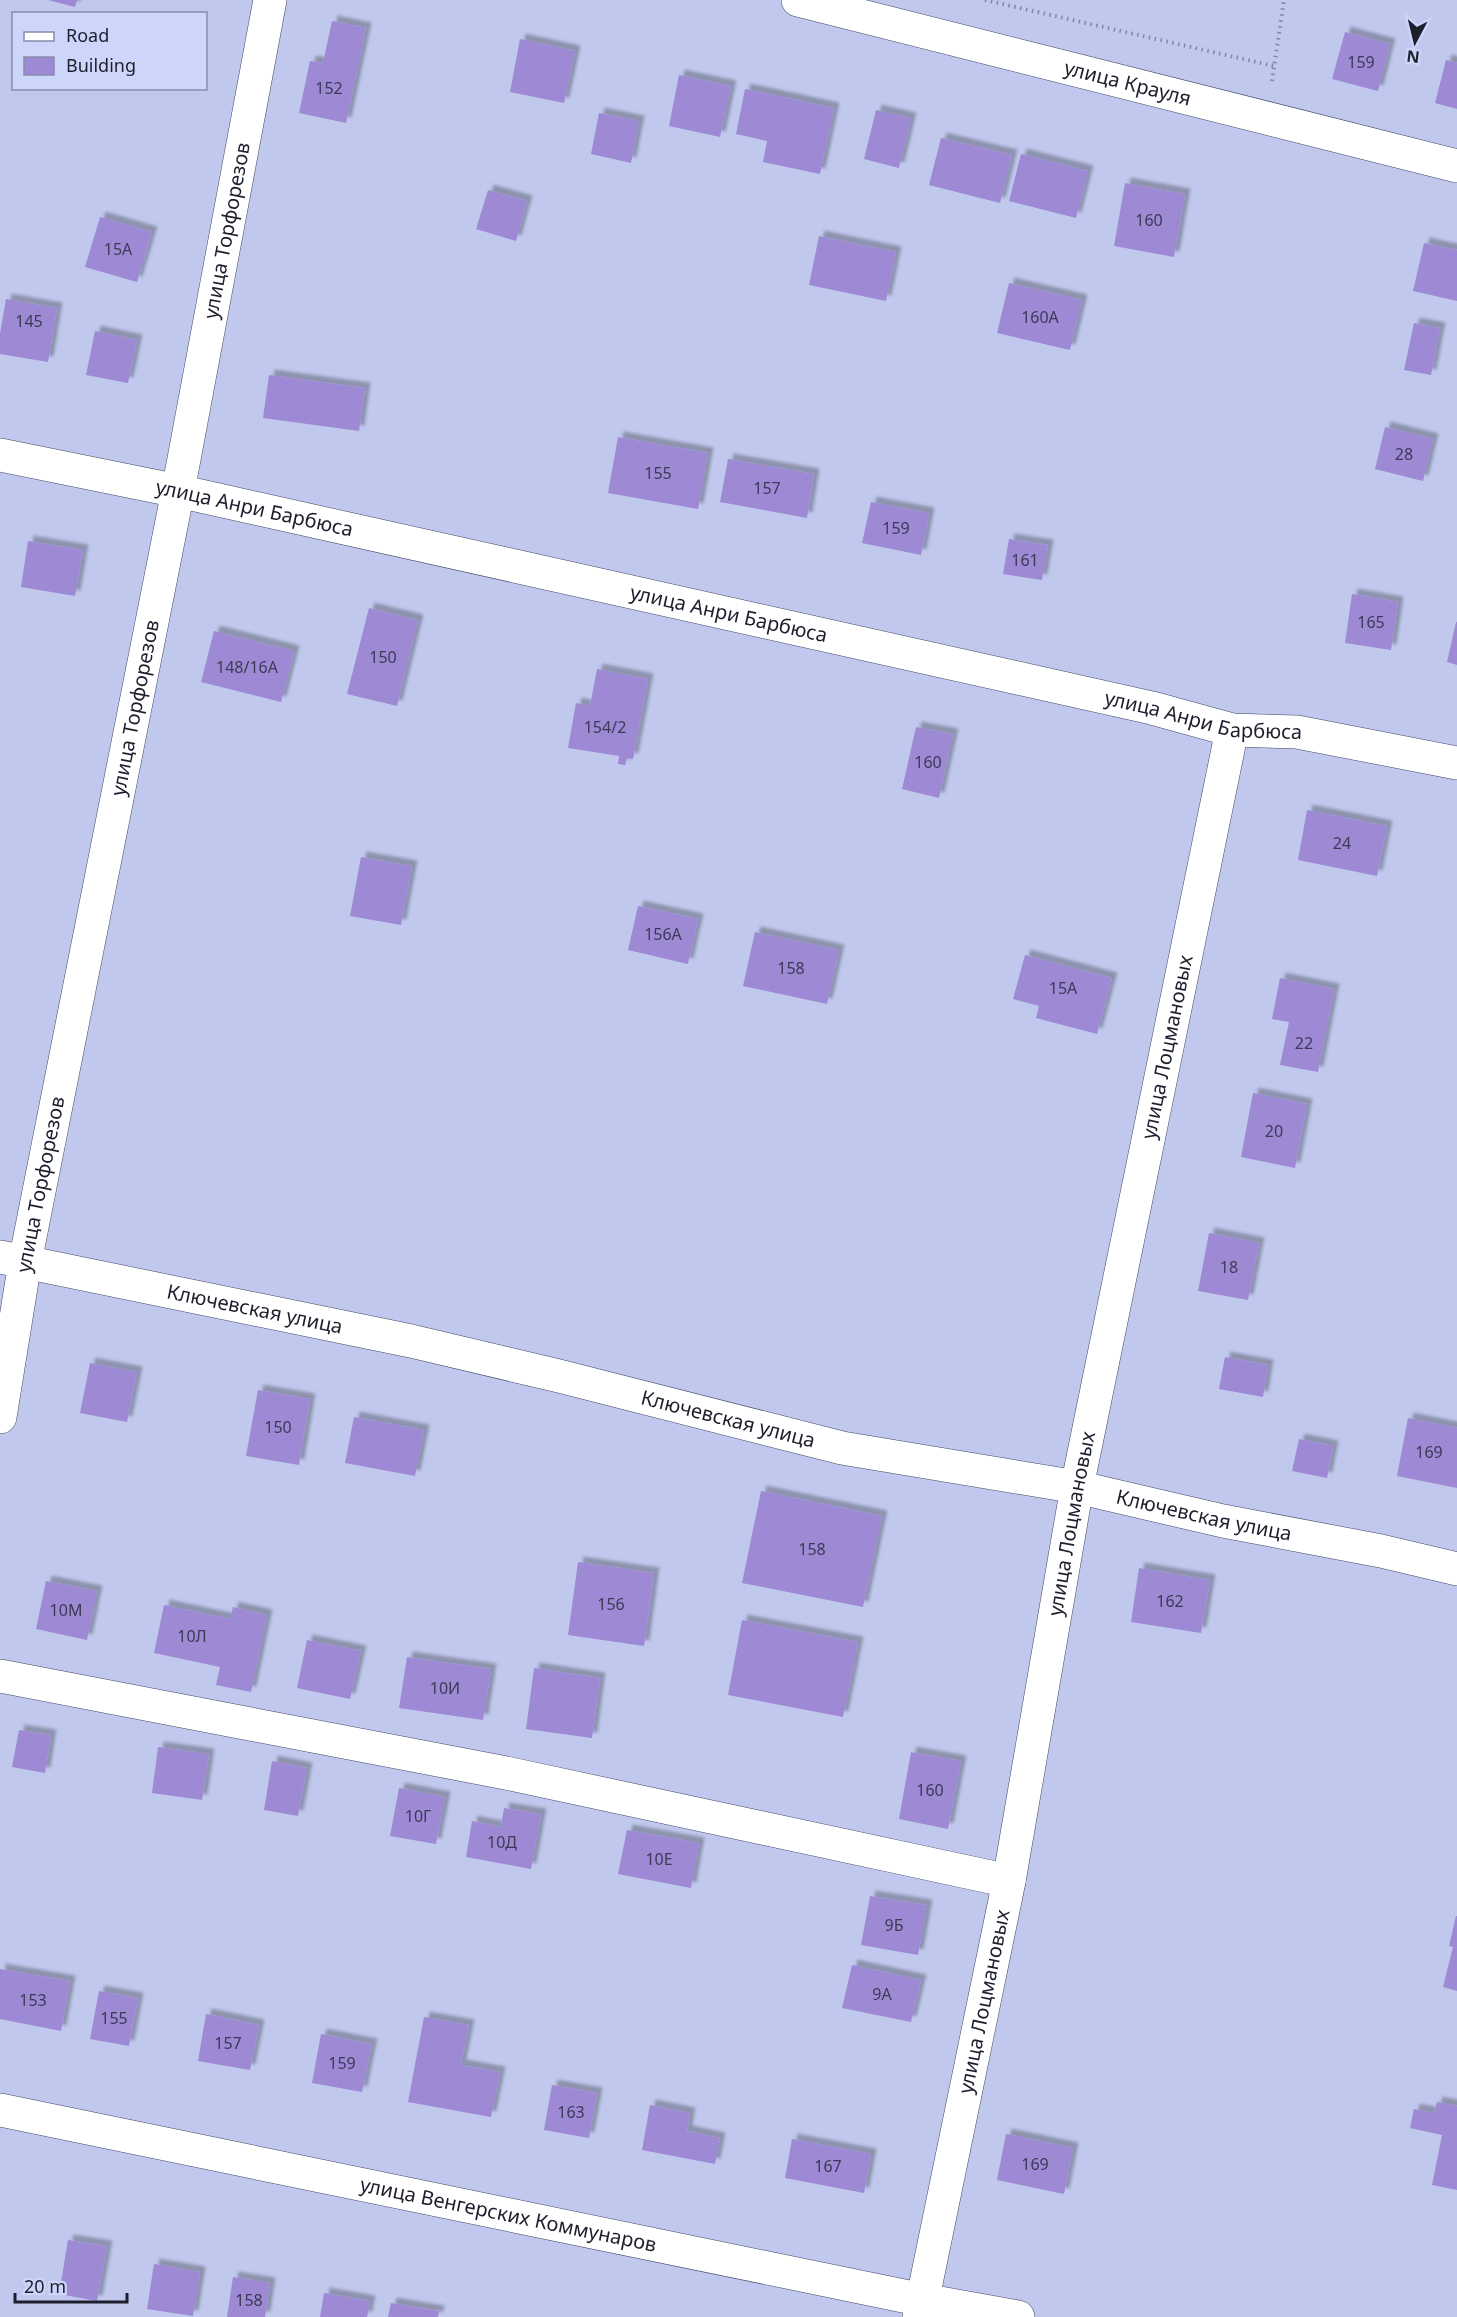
<svg xmlns="http://www.w3.org/2000/svg" width="1457" height="2317" font-family="'Noto Sans',sans-serif">
	<style>
		.building { fill: #9d89d4; filter: url(#shadow) }
		.lines { fill: none; stroke-linecap: round; stroke-linejoin: round }
		.minor-casing { stroke: #424766; stroke-width: 34 }
		.path { stroke: #8187a3; stroke-width: 4; stroke-dasharray: 1.5 4.5; stroke-linecap: butt }
		.minor { stroke: #fff; stroke-width: 33 }
		.labels { text-anchor: middle; stroke-width: 4.5; stroke-linejoin: round; paint-order: stroke }
		.number-label { font-size: 16px; fill: #3d3a57 }
		.street-label { font-size: 20px; fill: #1d1f2d; stroke: #cdd5fa }
	</style>
	<defs>
		<filter id="shadow"><feDropShadow dx="5.5" dy="-5.5" stdDeviation="1.5" flood-color="#0004"/></filter>
	</defs>
	<rect width="100%" height="100%" fill="#c0c8ed"/>
	<!-- building -->
	<path class="building" d="M48 0H77L75 7Z
		M332 21 366 28 346 123 299 113 310 61 323 63Z
		M1345 32 1390 44 1378 91 1332 79Z
		M520 39 575 51 564 103 510 92Z
		M1446 60 1457 63V109L1435 103Z
		M679 75 731 86 720 137 669 126Z
		M745 89 834 108 820 174 763 162 767 141 736 134Z
		M876 110 911 118 899 168 864 159Z
		M599 113 639 121 631 163 591 154Z
		M941 138 1012 155 1000 203 929 185Z
		M1021 154 1088 171 1076 218 1009 201Z
		M1125 183 1185 194 1174 257 1114 246Z
		M488 190 527 201 516 241 476 229Z
		M100 217 152 232 137 282 85 267Z
		M819 236 896 252 886 301 809 285Z
		M1424 243 1457 250V301L1413 291Z
		M1009 283 1082 300 1070 350 997 333Z
		M6 299 57 308 48 362 0 354V334Z
		M1414 323 1440 328 1431 375 1404 370Z
		M95 331 137 340 128 383 86 375Z
		M269 375 365 388 359 431 263 418Z
		M1385 427 1433 439 1423 481 1375 469Z
		M618 437 708 453 698 509 608 493Z
		M728 459 814 474 807 518 720 502Z
		M871 502 929 513 921 555 862 543Z
		M1009 539 1048 545 1042 580 1003 574Z
		M28 541 83 550 75 596 21 587Z
		M1352 594 1398 602 1391 650 1345 643Z
		M369 608 418 620 397 706 347 694Z
		M1456 622H1457V665L1447 662Z
		M214 631 294 651 281 702 201 682Z
		M597 669 648 679 633 759 627 758 625 765 618 764 619 756 568 748 576 703 590 706Z
		M916 727 953 734 939 798 902 789Z
		M1307 810 1387 826 1377 876 1298 860Z
		M361 857 412 866 401 925 350 916Z
		M638 906 698 919 688 964 628 950Z
		M755 932 839 950 827 1004 743 986Z
		M1025 955 1112 978 1097 1034 1036 1018 1039 1006 1013 999Z
		M1280 978 1334 989 1318 1072 1280 1065 1289 1022 1272 1019Z
		M1253 1093 1307 1104 1295 1168 1241 1157Z
		M1209 1233 1259 1243 1248 1300 1198 1291Z
		M1225 1357 1268 1365 1263 1397 1219 1389Z
		M90 1363 137 1372 127 1422 80 1413Z
		M258 1390 310 1399 299 1465 246 1456Z
		M354 1417 424 1430 415 1476 345 1463Z
		M1408 1418 1457 1428V1488L1397 1476Z
		M1299 1439 1333 1446 1327 1478 1292 1471Z
		M761 1491 882 1516 863 1607 742 1583Z
		M578 1562 654 1573 644 1646 568 1635Z
		M1139 1568 1210 1580 1201 1633 1131 1622Z
		M46 1581 97 1591 87 1640 36 1629Z
		M164 1605 230 1619 233 1607 267 1615 251 1692 216 1685 220 1667 154 1653Z
		M742 1620 858 1642 843 1717 728 1695Z
		M307 1640 361 1651 350 1699 297 1688Z
		M407 1657 491 1669 483 1720 399 1708Z
		M534 1668 600 1678 592 1738 526 1729Z
		M19 1730 51 1735 45 1773 12 1767Z
		M158 1747 209 1754 202 1800 152 1793Z
		M911 1752 961 1761 948 1829 899 1819Z
		M272 1761 307 1768 298 1816 264 1810Z
		M399 1788 445 1797 436 1844 390 1836Z
		M504 1808 541 1814 531 1869 466 1857 472 1821 501 1827Z
		M627 1830 699 1843 691 1888 618 1874Z
		M870 1896 927 1905 918 1955 861 1945Z
		M1456 1916H1457V1991L1443 1987 1453 1947 1449 1946Z
		M852 1965 921 1980 911 2022 842 2008Z
		M0 1969 70 1981 61 2031 0 2019Z
		M99 1991 138 1998 129 2046 90 2039Z
		M206 2014 259 2025 250 2070 198 2061Z
		M424 2017 469 2025 461 2065 500 2072 491 2117 408 2102Z
		M321 2034 372 2044 362 2092 312 2083Z
		M552 2085 597 2093 589 2138 544 2130Z
		M1437 2102 1457 2106V2190L1432 2185 1442 2135 1410 2128 1414 2109 1434 2113Z
		M650 2105 690 2113 687 2131 720 2138 715 2164 642 2150Z
		M1006 2134 1073 2148 1064 2194 997 2180Z
		M792 2139 871 2154 864 2193 785 2178Z
		M68 2240 107 2246 97 2301 59 2294Z
		M154 2264 200 2272 193 2316 147 2309Z
		M233 2277 270 2283 265 2317H227Z
		M324 2293 370 2301 367 2317H320Z
		M391 2303 439 2311 438 2317H388Z"/>
	<g class="lines">
		<defs>
			<g id="minor">
				<path id="s1" d="M798 0 1457 166"/>
				<path id="s2" d="M0 455 178 491 1152 708 1232 730 1297 732 1457 763"/>
				<path id="s3" d="M0 1257 411 1341 559 1376 842 1448 1077 1487 1223 1521 1381 1551 1457 1569"/>
				<path id="s4" d="M0 1417 25 1262 178 491 270 0"/>
				<path d="M0 1676 506 1773 1009 1881"/>
				<path id="s5" d="M0 2110 923 2300 1018 2317"/>
				<path id="s6" d="M919 2317 1009 1881 1077 1487 1232 730"/>
			</g>
		</defs>
		<!-- minor casing -->
		<use href="#minor" class="minor-casing"/>
		<!-- path -->
		<path class="path" d="M985 0 1274 66
			M1272 81 1284 0"/>
		<!-- minor -->
		<use href="#minor" class="minor"/>
	</g>
	<g class="labels">
		<!-- number labels -->
		<g class="number-label">
			<text x="1361" y="68">159</text>
			<text x="329" y="94">152</text>
			<text x="1149" y="226">160</text>
			<text x="118" y="255">15А</text>
			<text x="1040" y="323">160А</text>
			<text x="29" y="327">145</text>
			<text x="1404" y="460">28</text>
			<text x="658" y="479">155</text>
			<text x="767" y="494">157</text>
			<text x="896" y="534">159</text>
			<text x="1025" y="566">161</text>
			<text x="1371" y="628">165</text>
			<text x="383" y="663">150</text>
			<text x="247" y="673">148/16А</text>
			<text x="605" y="733">154/2</text>
			<text x="928" y="768">160</text>
			<text x="1342" y="849">24</text>
			<text x="663" y="940">156А</text>
			<text x="791" y="974">158</text>
			<text x="1063" y="994">15А</text>
			<text x="1304" y="1049">22</text>
			<text x="1274" y="1137">20</text>
			<text x="1229" y="1273">18</text>
			<text x="278" y="1433">150</text>
			<text x="1429" y="1458">169</text>
			<text x="812" y="1555">158</text>
			<text x="1170" y="1607">162</text>
			<text x="611" y="1610">156</text>
			<text x="66" y="1616">10М</text>
			<text x="192" y="1642">10Л</text>
			<text x="445" y="1694">10И</text>
			<text x="930" y="1796">160</text>
			<text x="418" y="1822">10Г</text>
			<text x="502" y="1848">10Д</text>
			<text x="659" y="1865">10Е</text>
			<text x="894" y="1931">9Б</text>
			<text x="882" y="2000">9А</text>
			<text x="33" y="2006">153</text>
			<text x="114" y="2024">155</text>
			<text x="228" y="2049">157</text>
			<text x="342" y="2069">159</text>
			<text x="571" y="2118">163</text>
			<text x="1035" y="2170">169</text>
			<text x="828" y="2172">167</text>
			<text x="249" y="2306">158</text>
		</g>
		<!-- street labels -->
		<g class="street-label">
			<text dy="7" stroke="none"><textPath href="#s1" startOffset="340">улица Крауля</textPath></text>
			<text dy="7" stroke="none"><textPath href="#s4" startOffset="1208">улица Торфорезов</textPath></text>
			<text dy="7" stroke="none"><textPath href="#s2" startOffset="260">улица Анри Барбюса</textPath></text>
			<text dy="7" stroke="none"><textPath href="#s2" startOffset="746">улица Анри Барбюса</textPath></text>
			<text dy="7" stroke="none"><textPath href="#s4" startOffset="722">улица Торфорезов</textPath></text>
			<text dy="7" stroke="none"><textPath href="#s2" startOffset="1232">улица Анри Барбюса</textPath></text>
			<text dy="7" stroke="none"><textPath href="#s6" startOffset="1294">улица Лоцмановых</textPath></text>
			<text dy="7" stroke="none"><textPath href="#s4" startOffset="236">улица Торфорезов</textPath></text>
			<text dy="7" stroke="none"><textPath href="#s3" startOffset="260">Ключевская улица</textPath></text>
			<text dy="7" stroke="none"><textPath href="#s3" startOffset="746">Ключевская улица</textPath></text>
			<text dy="7" stroke="none"><textPath href="#s3" startOffset="1232">Ключевская улица</textPath></text>
			<text dy="7" stroke="none"><textPath href="#s6" startOffset="808">улица Лоцмановых</textPath></text>
			<text dy="7" stroke="none"><textPath href="#s6" startOffset="322">улица Лоцмановых</textPath></text>
			<text dy="7" stroke="none"><textPath href="#s5" startOffset="519">улица Венгерских Коммунаров</textPath></text>
		</g>
	</g>
	<!-- legend -->
	<rect x="12" y="12" width="195" height="78" fill="#cdd5fa" stroke="#878ca8" stroke-width="1.5"/>
	<rect x="24" y="32" width="30" height="9" fill="#ffffff" stroke="#878ca8" stroke-width="1.5"/>
	<text x="66" y="42" font-size="18" fill="#1d1f2d">Road</text>
	<rect x="24" y="57" width="30" height="18" fill="#9d89d4" stroke="#878ca8" stroke-width="1.5"/>
	<text x="66" y="72" font-size="18" fill="#1d1f2d">Building</text>
	<!-- north arrow -->
	<g transform="translate(1415 42) rotate(187)" stroke="#cdd5fa" stroke-width="4.5" paint-order="stroke">
	<path d="M0-4.5L10 22L0 15L-10 22Z" fill="#1d1f2d"/>
	<text y="-9" font-size="16" font-weight="bold" text-anchor="middle" fill="#1d1f2d">N</text>
	</g>
	<!-- scale -->
	<path d="M15 2293v9h112v-9" fill="none" stroke="#1d1f2d" stroke-width="3"/>
	<text x="24" y="2293" font-size="18" fill="#1d1f2d" stroke="#cdd5fa" stroke-width="4.5" paint-order="stroke">20 m</text>
</svg>
